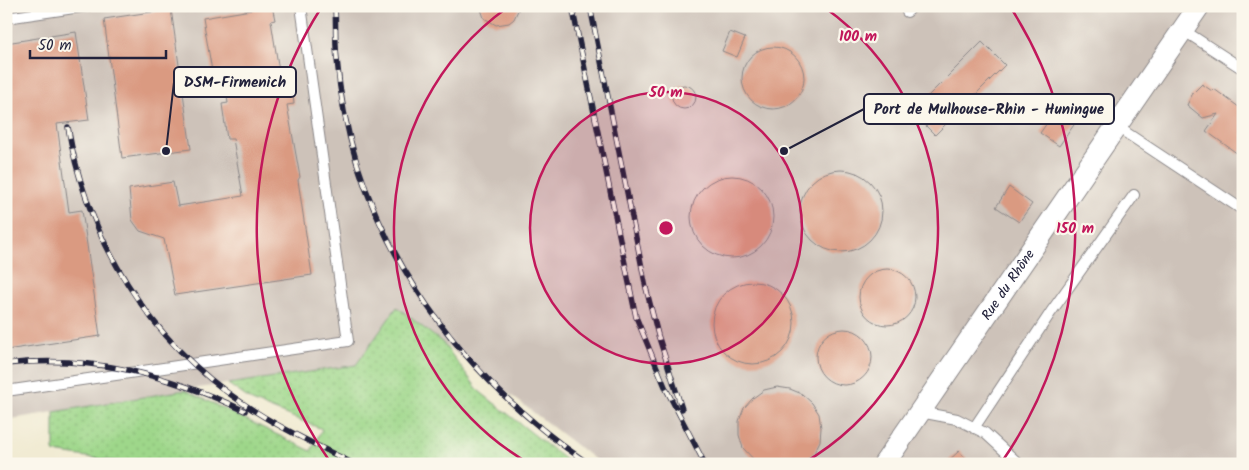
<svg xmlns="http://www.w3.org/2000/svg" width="1249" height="470" font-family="Kalam,sans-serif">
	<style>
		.industrial { fill: #cdc2b9 }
		.green { fill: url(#green-dots); stroke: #607c62 }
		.building { fill: #da9a81 }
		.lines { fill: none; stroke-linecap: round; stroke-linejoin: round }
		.lane-casing { stroke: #8a8687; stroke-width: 12 }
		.street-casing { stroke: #8a8687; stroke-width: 23 }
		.lane { stroke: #fff; stroke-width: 10 }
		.street { stroke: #fff; stroke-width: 21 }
		.rail-casing { stroke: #22223b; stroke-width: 5.5 }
		.rail { stroke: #fbf7ec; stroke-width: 4; stroke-dasharray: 11; stroke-linecap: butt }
		.ring { fill: none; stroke: #c2185b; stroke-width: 2.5 }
		.labels { text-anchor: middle; stroke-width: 4.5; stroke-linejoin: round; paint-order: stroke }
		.street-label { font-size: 14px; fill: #22223b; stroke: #fbf7ec }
		.centre { fill: #c2185b; stroke: #fbf7ec; stroke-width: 2.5 }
		.ring-label { font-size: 15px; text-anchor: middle; font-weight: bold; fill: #c2185b; stroke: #fbf7ec; stroke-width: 4.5; stroke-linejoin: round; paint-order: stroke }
		.leader { fill: none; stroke: #22223b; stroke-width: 2 }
		.callout-dot { fill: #22223b; stroke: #fbf7ec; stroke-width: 2 }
		.callout { fill: #fbf7ec; stroke: #22223b; stroke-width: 2 }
		.callout-label { font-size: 15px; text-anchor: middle; font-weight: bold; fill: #22223b }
	</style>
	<defs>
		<pattern id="green-dots" width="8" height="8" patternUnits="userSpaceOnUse" patternTransform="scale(1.25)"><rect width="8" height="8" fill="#9ed78a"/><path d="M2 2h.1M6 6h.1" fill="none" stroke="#88b878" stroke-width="1.8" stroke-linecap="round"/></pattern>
	</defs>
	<rect width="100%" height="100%" fill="#fbf7ec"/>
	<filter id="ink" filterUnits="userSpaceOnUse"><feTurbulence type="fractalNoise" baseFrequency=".02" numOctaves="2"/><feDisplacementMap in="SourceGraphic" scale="10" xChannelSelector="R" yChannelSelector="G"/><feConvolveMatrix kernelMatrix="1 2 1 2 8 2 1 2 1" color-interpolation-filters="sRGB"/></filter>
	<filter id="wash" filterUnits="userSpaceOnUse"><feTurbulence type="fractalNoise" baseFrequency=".0096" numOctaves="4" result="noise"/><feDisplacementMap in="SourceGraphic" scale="20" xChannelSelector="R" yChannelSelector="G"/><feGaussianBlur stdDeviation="1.12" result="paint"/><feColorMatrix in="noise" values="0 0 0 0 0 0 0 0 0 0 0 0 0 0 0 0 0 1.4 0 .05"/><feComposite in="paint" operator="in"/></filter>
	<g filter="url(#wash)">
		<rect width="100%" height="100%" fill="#f1ebd3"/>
		<!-- industrial -->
		<path class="industrial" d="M6 6H1243V464H601L397 308 356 365 185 390 6 420Z"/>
		<!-- green -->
		<path class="green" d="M397 307 443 343 479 391 571 464H133L54 452V412L185 390 311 451 322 429 252 401 228 384 356 365Z"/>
		<g id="blocks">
			<!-- building -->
			<path class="building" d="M252 6H272L275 20 271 21 283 96 293 95 294 104 287 105 300 177 298 180 312 275 175 295 164 239 140 231 132 220 129 189 173 182 178 206 243 196 233 139H227L222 104 228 103 223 70 212 71 203 18 251 10Z
				M480 6H520L514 19 509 23 496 25 484 18Z
				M171 9 191 149 122 158 104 19Z
				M76 32 89 120 57 124 69 212 82 210 100 336 6 350V43Z
				M730 32 745 38 737 57 722 51Z
				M982 42 1005 65 935 135 912 112Z
				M742 78a31 31 0 1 1 62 0a31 31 0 1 1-62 0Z
				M1202 84 1212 91 1214 89 1243 110V148L1238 154 1206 131 1218 114 1203 118 1187 105 1193 93Z
				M672 97a12 12 0 1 1 24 0a12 12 0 1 1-24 0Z
				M1057 109 1076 122 1059 146 1040 133Z
				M800 211a41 41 0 1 1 82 0a41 41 0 1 1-82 0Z
				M691 217a41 41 0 1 1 82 0a41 41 0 1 1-82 0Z
				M1009 187 1032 204 1019 222 996 207Z
				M859 297a28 28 0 1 1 56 0a28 28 0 1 1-56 0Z
				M712 323a41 41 0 1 1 82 0a41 41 0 1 1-82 0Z
				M816 357a28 28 0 1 1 56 0a28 28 0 1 1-56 0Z
				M777 387 790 389 802 394 812 403 819 414 821 428 820 441 814 453 802 464H758L743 448 739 435V421L744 408 753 398 764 390Z
				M959 451 971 464H945Z"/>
		</g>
	</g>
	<g filter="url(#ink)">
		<use href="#blocks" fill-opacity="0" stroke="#8a8687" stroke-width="1"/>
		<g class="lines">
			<defs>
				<path id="lane" d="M907 12 913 6
					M6 18 88 6
					M1183 30 1243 69
					M1116 126 1243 210
					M6 391 348 341 301 6
					M920 412 957 419 985 433 1019 464
					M974 428 1051 312 1134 195"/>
				<g id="street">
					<path id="s1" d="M884 464 1199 6"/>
				</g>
			</defs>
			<!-- lane casing -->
			<use href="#lane" class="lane-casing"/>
			<!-- street casing -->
			<use href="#street" class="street-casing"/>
			<!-- lane -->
			<use href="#lane" class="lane"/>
			<!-- street -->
			<use href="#street" class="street"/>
			<defs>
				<path id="rail" d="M335 6C336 24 335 42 337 59 350 227 453 372 589 464
					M572 6 636 317 666 389 705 464
					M590 6 646 288 658 335 682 409
					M68 127C87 239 149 341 244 404 279 428 317 445 354 464
					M6 364C90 354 169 375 245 411"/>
			</defs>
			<!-- rail casing -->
			<use href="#rail" class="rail-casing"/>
			<!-- rail -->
			<use href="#rail" class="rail"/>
		</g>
	</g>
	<!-- distance rings -->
	<circle cx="666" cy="228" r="136" fill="#c2185b" fill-opacity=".12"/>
	<g class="ring">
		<circle cx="666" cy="228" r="136"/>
		<path d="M530 464A272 272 0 0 1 508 7M824 7A272 272 0 0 1 802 464"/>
		<path d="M331 463A409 409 0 0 1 321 8M1011 8A409 409 0 0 1 1001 463"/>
	</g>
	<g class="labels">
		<!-- street labels -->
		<g class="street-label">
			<text dy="5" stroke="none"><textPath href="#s1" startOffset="218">Rue du Rhône</textPath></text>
		</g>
	</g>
	<circle cx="666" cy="228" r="8" class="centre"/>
	<g class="ring-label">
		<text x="858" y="41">100 m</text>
		<text x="666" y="97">50 m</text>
		<text x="1075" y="233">150 m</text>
	</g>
	<!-- callouts -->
	<path class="leader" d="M166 151L174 82M784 151L864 109"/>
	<g class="callout-dot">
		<circle cx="166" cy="151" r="5"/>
		<circle cx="784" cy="151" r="5"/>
	</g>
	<g class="callout">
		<rect x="174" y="67" width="122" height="30" rx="5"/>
		<rect x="864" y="94" width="250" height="30" rx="5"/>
	</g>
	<g class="callout-label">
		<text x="235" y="87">DSM-Firmenich</text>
		<text x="989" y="114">Port de Mulhouse-Rhin - Huningue</text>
	</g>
	<!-- margin -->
	<rect width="1249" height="470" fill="none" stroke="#fbf7ec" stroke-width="25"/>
	<!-- scale -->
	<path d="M30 50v8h136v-8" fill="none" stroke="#22223b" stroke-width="2.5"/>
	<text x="38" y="50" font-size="15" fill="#22223b" stroke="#fbf7ec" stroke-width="4" paint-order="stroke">50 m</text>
</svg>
